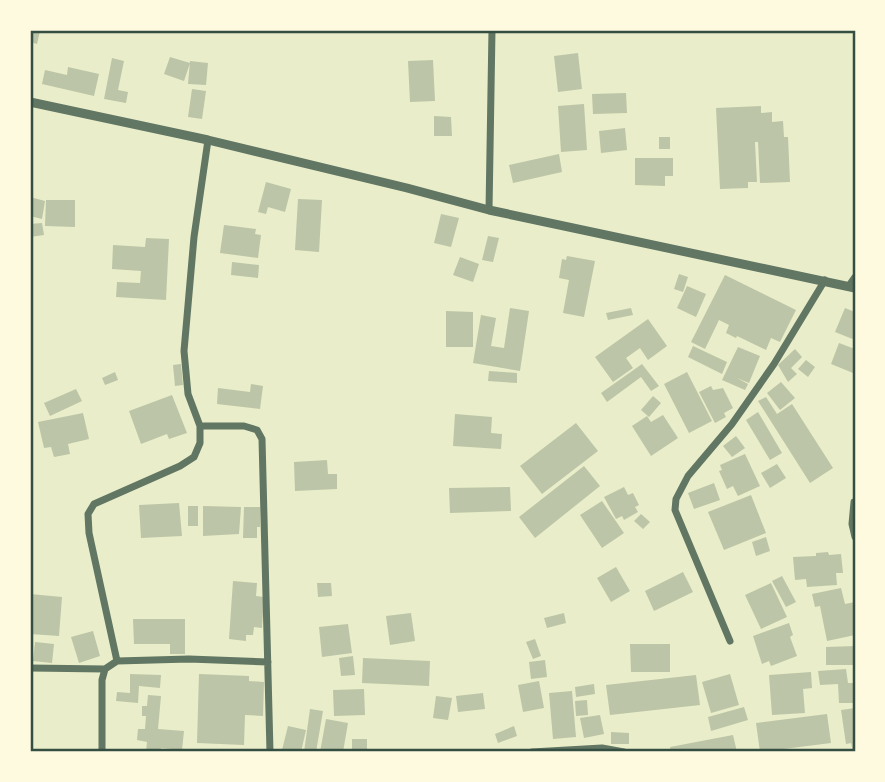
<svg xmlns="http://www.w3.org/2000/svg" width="885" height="782" font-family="Barlow,sans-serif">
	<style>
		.building { fill: #bcc5a7 }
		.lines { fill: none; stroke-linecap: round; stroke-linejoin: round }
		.minor { stroke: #617663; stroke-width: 7 }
		.tertiary { stroke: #617663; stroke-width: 9 }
		.neatline { fill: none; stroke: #344e41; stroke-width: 2.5 }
	</style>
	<rect width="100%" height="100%" fill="#e9edc9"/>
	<!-- building -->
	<path class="building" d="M30 30 40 31 37 44 30 42Z
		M578 53 582 89 558 92 554 56Z
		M170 57 190 63 184 81 164 74Z
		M112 58 124 61 118 90 128 92 126 103 104 99Z
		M433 60 435 101 410 102 408 61Z
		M190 61 208 63 206 85 188 84Z
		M68 67 99 74 94 96 42 84 45 70 67 75Z
		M192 89 206 91 202 119 188 117Z
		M626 93 627 113 593 114 592 94Z
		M584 104 587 150 561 152 558 106Z
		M761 106V113L772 112V122L783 121 784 137H788L790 182 760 183 758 142H755L757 182H748V188L720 189 716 108Z
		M434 116 451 117 452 136H434Z
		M625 128 627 150 601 153 599 131Z
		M659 137H670V149H659Z
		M559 154 562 172 513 183 509 165Z
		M635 158H673V176H665V186L635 185Z
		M266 182 291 189 285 212 268 207 266 214 258 212Z
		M30 197 45 201 42 219 30 216Z
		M298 199 322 200 319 252 295 250Z
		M46 200H75V227L45 226Z
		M441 214 459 218 451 247 434 243Z
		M42 223 44 235 30 237V224Z
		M224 225 256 229 255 234 261 235 258 258 220 253Z
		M488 236 499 238 493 262 482 260Z
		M146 238 169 239 166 300 116 297 117 282 140 283 141 271 112 269 113 245 145 247Z
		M567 256 595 261 584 317 563 313 569 280 559 278 562 259 566 260Z
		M460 257 479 264 473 282 453 275Z
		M232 262 259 265 258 278 231 275Z
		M679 274 688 277 683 292 674 289Z
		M725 275 796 310 780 342 771 338 766 350 737 336 736 338 726 333 729 325 719 320 705 349 691 342Z
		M687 286 706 294 696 317 677 308Z
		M510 308 529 311 520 371 473 363 481 315 496 318 491 346 504 348Z
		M631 308 633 315 608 320 606 313Z
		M845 308 855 312V340L835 332Z
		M446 311 473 312V347H446Z
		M648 319 667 346 648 360 640 348 626 358 633 368 613 382 595 357Z
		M839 343 855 349 853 373 831 364Z
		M693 346 727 362 722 374 688 357Z
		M738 347 760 356 749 383 737 378 748 384 745 390 722 380Z
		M795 349 802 357 791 368 797 374 788 382 778 365Z
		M806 360 815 367 808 377 798 369Z
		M181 364 183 385 175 386 173 365Z
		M642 364 659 386 651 391 641 377 607 402 601 393Z
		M489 371 517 373V383L488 381Z
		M115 372 118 380 105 385 102 378Z
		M687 372 712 421 689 433 664 384Z
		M781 382 795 398 780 410 767 393Z
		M251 384 263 386 260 409 217 404 218 388 250 392Z
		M711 386 713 390 723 388 733 408 724 413 726 417 715 423 699 392Z
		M76 389 82 401 50 416 44 403Z
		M172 395 187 433 169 439 167 434 141 444 129 411Z
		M653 396 661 403 649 417 641 410Z
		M766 397 777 414 792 404 833 468 810 483 758 401Z
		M758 412 782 453 770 460 746 420Z
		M83 413 89 439 68 444 70 454 54 457 51 447 44 448 38 422Z
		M455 414 492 417 491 433 502 434 501 449 453 446Z
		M663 415 678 438 651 456 632 426 647 416 651 422Z
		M576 423 598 451 542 494 520 466Z
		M736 436 745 448 732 457 723 446Z
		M745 454 760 486 738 496 733 486 727 489 719 471 722 470 720 465Z
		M327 460 328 474H337V489L295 491 294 462Z
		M777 464 786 478 770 488 761 473Z
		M584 466 600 486 535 538 519 517Z
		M714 483 720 500 694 509 688 493Z
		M510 487 511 511 450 513 449 488Z
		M624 487 628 495 633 493 639 505 635 507 638 512 624 520 622 516 616 519 604 497Z
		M751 495 766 533 724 550 708 512Z
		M602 501 624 533 602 548 580 515Z
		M179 503 182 536 141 538 139 505Z
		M188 506H198V526H188Z
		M203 506 241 507 239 534 203 536Z
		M244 507H260V527H257V538H243Z
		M641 514 650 522 643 529 634 521Z
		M766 537 770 551 756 556 752 542Z
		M828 552 829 555 841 554 843 573H836L837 585 807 587 806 579 795 580 793 557 816 556V553Z
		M616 567 630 591 611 602 597 578Z
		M683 572 693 592 654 611 645 591Z
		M782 576 796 602 786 607 772 581Z
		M233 581 257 583 256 596 264 597 262 628 254 627 253 635H246V641L229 639Z
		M317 583H331L332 596 318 597Z
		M771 583 787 617 761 629 745 595Z
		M841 588 845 604 855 602V635L827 641 820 606 815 607 812 594Z
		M30 594 62 597 59 636 30 634Z
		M411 613 415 641 390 645 386 616Z
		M564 613 566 623 547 628 544 618Z
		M133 619H185V654H170V644H134Z
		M789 623 793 635 790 637 797 656 771 666 769 661 762 664 753 636Z
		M348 624 352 653 322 657 319 627Z
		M93 631 100 656 79 663 71 637Z
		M535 639 541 656 533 659 526 642Z
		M35 642 54 644 52 663 33 661Z
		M630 644H670V672H631Z
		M855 646V665H826V647Z
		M353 656 355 675 341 676 339 658Z
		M363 658 430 661 429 686 362 683Z
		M545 660 547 677 531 679 529 662Z
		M846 669 848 683H855V703H839L838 684 820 685 818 671Z
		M811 672 812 688 803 689 805 713 772 715 769 675Z
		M130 674 161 675 160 688 139 686 138 703 116 701 117 692 130 693Z
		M199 674 249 676V681L264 682 263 716 245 715 244 745 197 743Z
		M730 674 739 705 711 713 702 682Z
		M696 675 700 705 610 715 606 685Z
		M539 681 544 708 523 712 518 685Z
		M594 684 595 694 576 697 575 687Z
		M364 689 365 715 334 716 333 690Z
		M572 691 576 737 553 739 549 693Z
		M483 693 485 709 458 712 456 696Z
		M148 695 161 696 158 729 184 731 182 750 161 748V752H146L147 742 137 740 138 729H145L146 716H142V706H147Z
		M436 696 452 698 448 720 433 718Z
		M587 700 588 715 576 716 575 701Z
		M744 707 748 720 711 731 708 717Z
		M855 708V752H853L851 743 846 744 841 710Z
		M310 709 323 711 316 752H304Z
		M827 714 831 743 760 752 756 723Z
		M600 715 604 734 584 738 580 718Z
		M326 719 348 723 343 752H320Z
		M288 726 306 730 301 752 282 750Z
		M514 726 517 736 498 743 495 734Z
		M611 732 629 733V744H611Z
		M733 735 737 752H671L670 747Z
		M352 739H367V752H352Z"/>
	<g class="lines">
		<!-- minor -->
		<path class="minor" d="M489 210 492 30
			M848 287 855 277
			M200 426H244L257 430 262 439 270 752
			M854 502 852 524 855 537
			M730 641 675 510 676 499 688 476 732 424 774 364 825 280
			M117 661 89 533 88 514 94 504 180 466 194 457 200 443V426L188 394 184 351 194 237 208 140
			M30 668 105 669
			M102 752V680L105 669 117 661 189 659 268 662
			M532 752 602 748 624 752"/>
		<!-- tertiary -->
		<path class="tertiary" d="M30 102 208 140 407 188 489 210 855 288"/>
	</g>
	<!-- border -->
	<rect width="885" height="782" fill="none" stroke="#fefae0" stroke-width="63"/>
	<rect x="32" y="32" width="822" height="718" class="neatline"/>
</svg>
